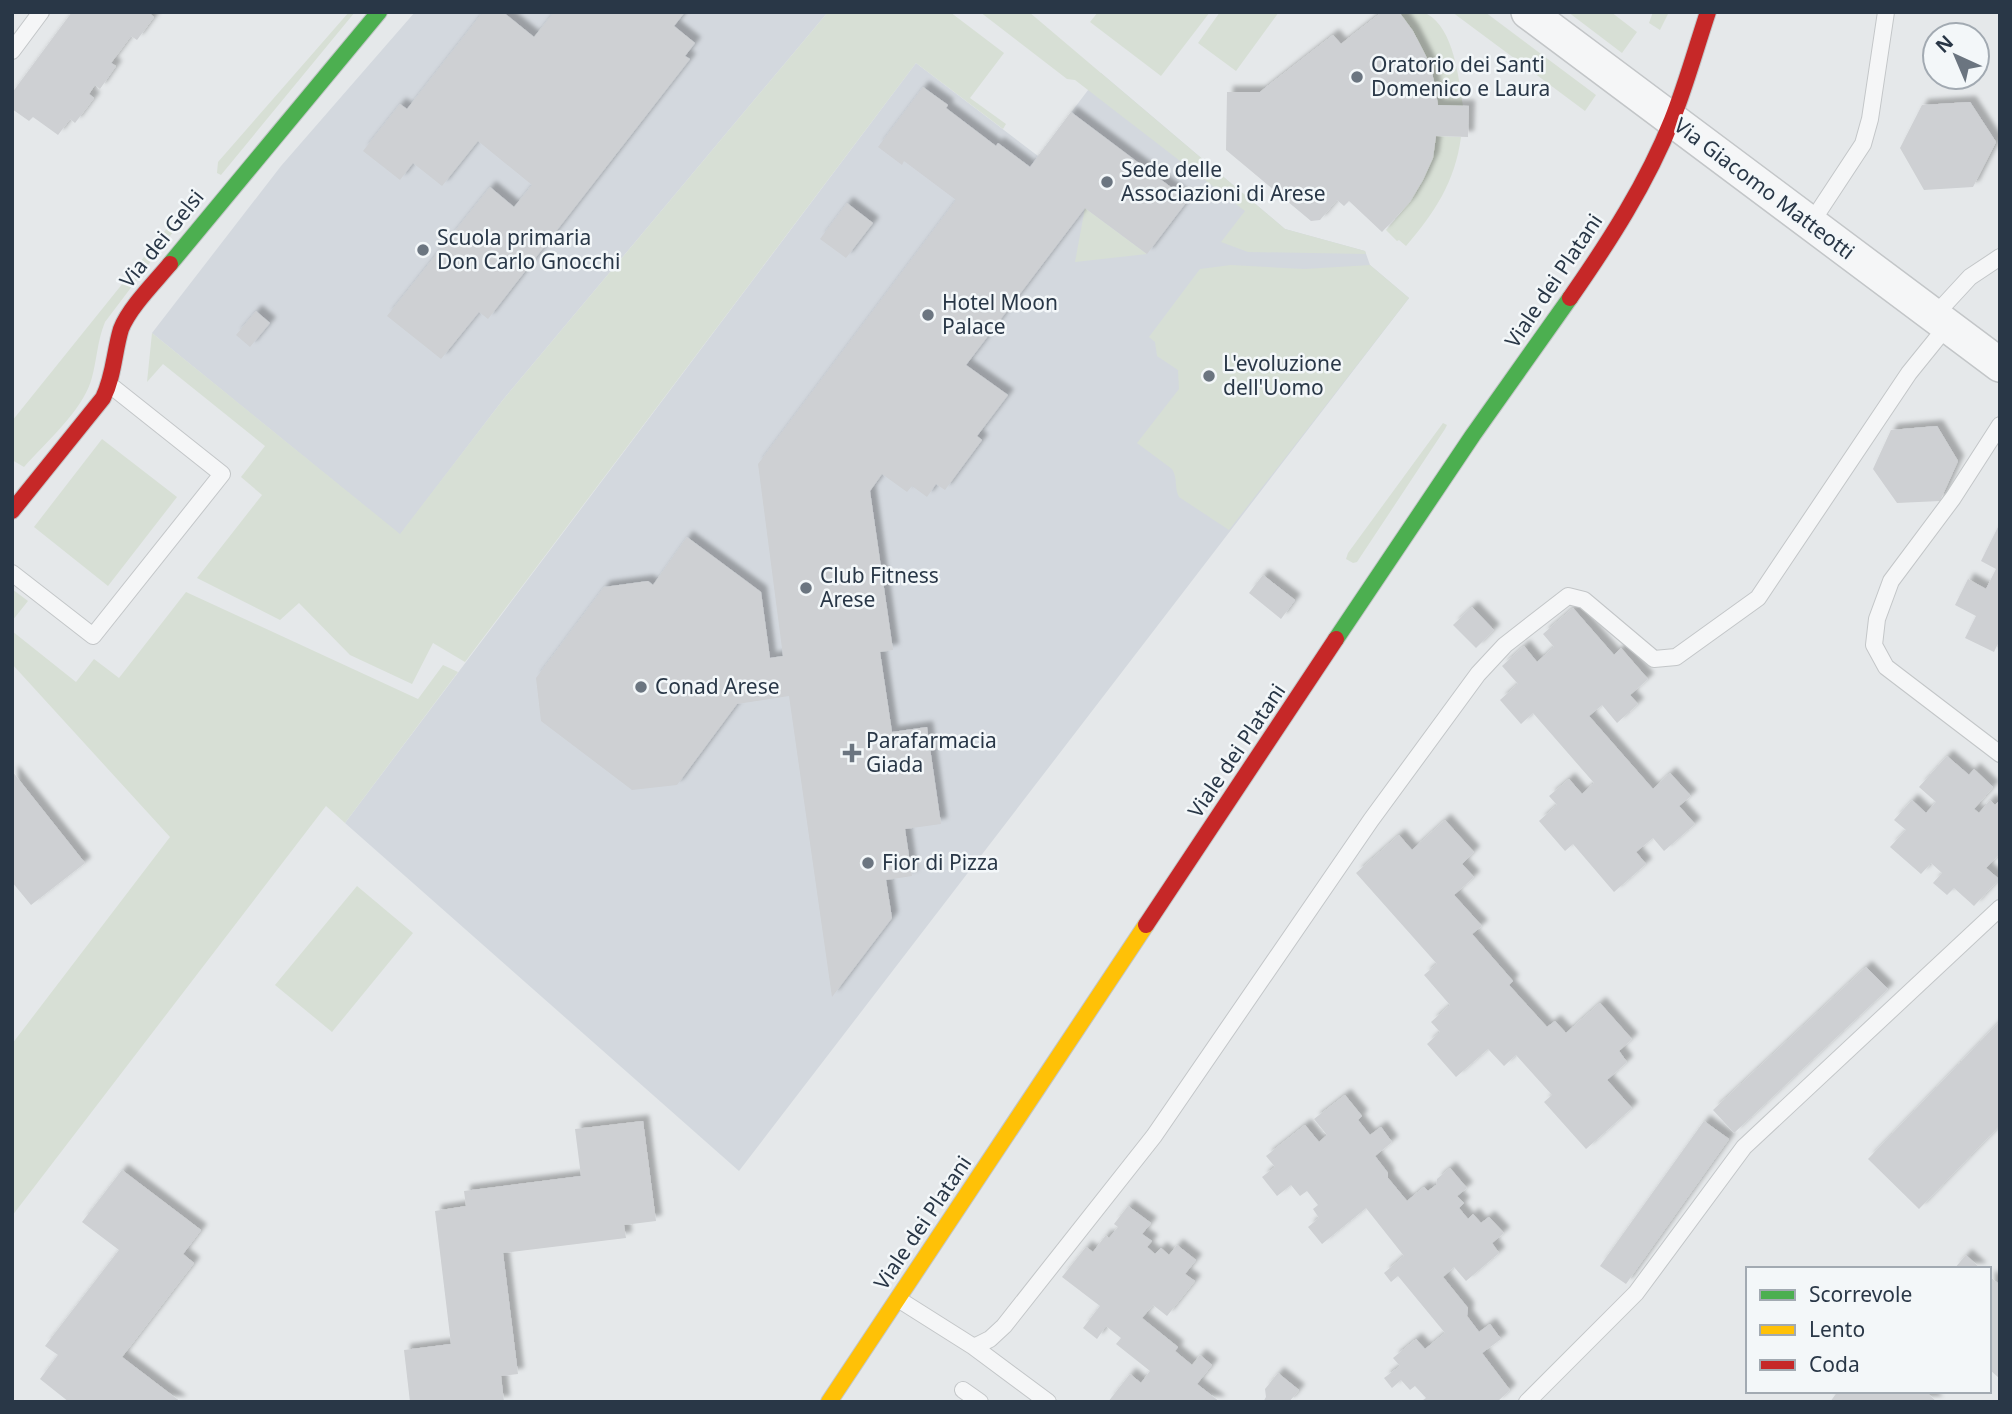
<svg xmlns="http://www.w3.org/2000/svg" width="2012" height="1414" font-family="'Noto Sans',sans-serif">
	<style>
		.built { fill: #d3d8de }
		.green { fill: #d7dfd5 }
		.building { fill: #ced0d3; filter: url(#shadow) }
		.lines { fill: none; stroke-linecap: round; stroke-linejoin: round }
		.lane-casing { stroke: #c3c6c8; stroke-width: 18 }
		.street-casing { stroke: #c3c6c8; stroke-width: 36 }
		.fast-casing { stroke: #c3c6c8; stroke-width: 18 }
		.slow-casing { stroke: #c3c6c8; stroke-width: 18 }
		.jam-casing { stroke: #c3c6c8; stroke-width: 18 }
		.lane { stroke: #f5f6f7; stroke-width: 16 }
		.street { stroke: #f5f6f7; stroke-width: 33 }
		.fast { stroke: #4caf50; stroke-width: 16 }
		.slow { stroke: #ffc107; stroke-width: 16 }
		.jam { stroke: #c62828; stroke-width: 16 }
		.poi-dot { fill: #6b7580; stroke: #f3f7f9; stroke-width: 2.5 }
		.labels { text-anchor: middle; stroke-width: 5; stroke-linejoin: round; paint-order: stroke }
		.poi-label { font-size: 21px; fill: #293747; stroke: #f3f7f9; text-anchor: start }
		.street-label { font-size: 21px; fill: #293747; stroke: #f3f7f9 }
	</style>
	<defs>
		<filter id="shadow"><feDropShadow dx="6" dy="-6" stdDeviation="2" flood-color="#0004"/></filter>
	</defs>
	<rect width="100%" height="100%" fill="#e5e8ea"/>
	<!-- built -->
	<path class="built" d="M415 12H828L502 401 400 535 152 333 281 166Z
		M916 63 1038 156 1101 73 1285 229 1365 251 1370 265 1409 298 739 1171 345 823Z"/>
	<!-- green -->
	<path class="green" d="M349 12H355L221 175 217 173 218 162Z
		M828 12H950L1004 53 970 98 1006 124 1003 129 916 63 465 662 433 643 412 684 350 655 299 603 280 620 197 578 262 495 241 477 265 446 163 364 147 382 152 333 400 534 502 401Z
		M980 12H1029L1285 229 1365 251 1366 254 1248 252 1221 242 1245 211 1075 80 1067 79Z
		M1098 12H1210L1161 76 1090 22Z
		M1220 12H1279L1236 71 1198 43Z
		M1399 12C1407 12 1419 10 1427 14 1454 28 1459 80 1463 106L1438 105C1435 68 1421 41 1399 12Z
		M1452 12H1485L1596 95 1585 111Z
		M1568 12H1611L1637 32 1622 53Z
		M1653 12H1669L1660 30 1649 23Z
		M1436 136 1461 137C1455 182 1435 212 1406 246L1399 240 1397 241 1386 230C1412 202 1430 174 1436 136Z
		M198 194 201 195 105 322C97 341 97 361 91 381 81 412 46 442 24 467L12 460V421L193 196Z
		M1085 208 1147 254 1075 262Z
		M1231 265 1304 269 1370 265 1409 298 1229 530 1179 497C1174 488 1178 478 1172 469L1137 443 1179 389 1178 370 1157 356 1155 342 1149 337 1200 269Z
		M1443 423 1447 425 1445 429 1357 562 1353 563 1346 559 1348 553Z
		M102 439 177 497 108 586 34 527Z
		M12 589 28 601 12 621Z
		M186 592 418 699 443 665 458 672 345 823 326 806 12 1216V1044L170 837 12 664V631L76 682 94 659 119 678Z
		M357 886 413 933 332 1032 275 985Z"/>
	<!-- building -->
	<path class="building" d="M72 12H148L154 17 137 40 131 36 111 63 116 66 100 89 95 85 89 94 94 98 75 123 70 119 58 135 33 117 29 121 12 109V93Z
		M483 12H503L534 37 554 12H685L674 26 695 43 685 56 690 59 488 319 479 312 441 359 387 316 490 187 514 207 532 185 478 141 442 186 413 163 400 180 363 151 400 104 407 109Z
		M1382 12H1399L1413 31 1431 66 1438 105 1469 106 1468 137 1436 136 1433 158 1423 180 1410 202 1382 232 1349 201 1344 206 1337 200 1320 220 1311 221 1226 150 1227 92H1260L1333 35 1341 44Z
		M923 87 948 105 946 108 996 146 998 143 1030 167 1071 112 1188 200 1147 254 1085 208 966 365 1008 395 977 436 982 440 945 490 936 484 927 497 912 486 907 492 882 474 870 491 893 650 880 652 892 732 927 727 941 824 905 829 912 876 886 880 892 918 832 997 789 696 737 704 677 785 632 790 541 721 536 678 604 587 648 581 653 585 687 537 761 592 770 658 783 656 758 464 956 200 904 161 902 165 878 147Z
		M1970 102 1996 142 1973 187 1924 190 1900 148 1922 105Z
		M847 203 873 223 846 258 820 239Z
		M256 311 270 323 250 347 236 335Z
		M1937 426 1958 461 1940 501 1897 503 1873 469 1891 430Z
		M2000 523V639L1994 652 1965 638 1976 616 1955 605 1968 579 1986 589 1996 569 1981 561Z
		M1263 575 1295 600 1281 619 1249 593Z
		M1472 607 1494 630 1476 648 1453 625Z
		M1573 608 1614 655 1621 648 1648 679 1630 695 1638 704 1617 723 1602 705 1589 716 1653 789 1670 773 1691 796 1679 806 1695 824 1664 851 1653 838 1636 852 1646 864 1614 892 1573 844 1565 851 1539 821 1557 805 1549 796 1569 779 1582 794 1594 783 1533 713 1521 724 1500 700 1518 684 1502 666 1524 646 1537 662 1554 647 1543 634Z
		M1947 756 1969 775 1974 769 1993 787 1974 809 1979 813 1990 800 1995 805 2000 800V853L1986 868 1999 879 1974 906 1954 888 1947 895 1933 883 1942 873 1931 863 1921 874 1890 847 1906 830 1894 820 1912 800 1926 813 1936 802 1919 787Z
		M12 771 85 863 31 905 12 882Z
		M1445 820 1474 852 1462 864 1474 877 1454 895 1482 926 1472 934 1513 981 1509 985 1547 1027 1555 1021 1566 1033 1600 1003 1632 1039 1619 1051 1627 1062 1607 1080 1632 1108 1586 1149 1544 1102 1552 1095 1516 1055 1504 1066 1488 1049 1456 1077 1427 1044 1440 1032 1431 1022 1450 1005 1424 975 1437 964 1356 873 1399 835 1412 850Z
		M1866 967 1888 989 1734 1133 1713 1110Z
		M2000 1021V1125L1919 1209 1868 1159Z
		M1345 1095 1362 1116 1358 1120 1370 1135 1381 1127 1392 1142 1375 1156 1388 1173V1178L1407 1201 1424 1187 1428 1191 1436 1185 1437 1179 1450 1168 1467 1188 1457 1196 1464 1203 1459 1208 1468 1219 1473 1214 1481 1223 1489 1217 1504 1233 1492 1243 1499 1253 1466 1281 1454 1267 1443 1277 1468 1308 1467 1316 1479 1332 1490 1324 1501 1339 1482 1353 1510 1390 1497 1402H1420L1426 1398 1415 1386 1410 1390 1401 1380 1392 1388 1384 1378 1400 1366 1393 1358 1416 1339 1425 1349 1445 1333 1398 1276 1391 1282 1384 1273 1404 1256 1366 1208 1322 1244 1308 1227 1319 1218 1313 1209 1318 1205 1307 1191 1300 1196 1291 1185 1277 1196 1262 1177 1275 1167 1266 1156 1305 1125 1319 1142 1327 1135 1314 1119Z
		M643 1121 656 1221 624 1225 626 1238 503 1253 518 1374 501 1376 504 1402H410L404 1350 451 1344 435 1211 466 1206 464 1191 581 1176 575 1129Z
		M1704 1121 1729 1139 1626 1284 1600 1266Z
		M122 1170 201 1230 183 1254 194 1263 122 1357 181 1402H69L40 1379 58 1355 45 1346 119 1250 82 1222Z
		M1128 1206 1151 1223 1142 1234 1152 1241 1147 1247 1155 1254 1161 1248 1169 1255 1177 1245 1196 1260 1185 1274 1195 1281 1167 1316 1153 1305 1142 1318 1178 1347 1175 1351 1192 1365 1200 1355 1212 1365 1197 1384 1220 1402H1108L1130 1374 1141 1383 1150 1371 1116 1344 1121 1338 1106 1326 1097 1339 1083 1328 1100 1306 1062 1277 1086 1247 1093 1252 1106 1235 1109 1238 1118 1227 1114 1224Z
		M1966 1255 1981 1269H1954Z
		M1989 1276 2000 1285V1379L1989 1369Z
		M1278 1373 1299 1390 1289 1402H1263L1266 1397 1265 1389Z
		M1838 1391H1925L1937 1402H1830Z"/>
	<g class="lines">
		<defs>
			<path id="lane" d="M12 51 41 12
				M1811 223 1863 144 1870 119 1886 12
				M1934 316 1970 277 2000 257
				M2000 425 1953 498 1891 581 1877 619 1874 645 1886 667 2000 754
				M12 573 93 636 222 474 110 385
				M898 1299 974 1347 1048 1402
				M974 1347 990 1339 1004 1326 1154 1136 1371 820 1478 674 1505 645 1568 596 1584 600 1654 659 1676 657 1758 598 1909 373 1947 326
				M963 1390 980 1402
				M1527 1402 1636 1293 1744 1147 2000 908"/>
			<path id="street" d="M1528 12 2000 365"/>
			<path id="fast" d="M170 264 379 12
				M1336 639 1473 435 1570 298"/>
			<path id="slow" d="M829 1402 1146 925"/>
			<path id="jam" d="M1570 298C1609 242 1647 183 1672 120 1686 85 1696 48 1708 12
				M12 511 103 398C114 376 114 352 121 329 129 308 155 282 170 264
				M1146 925 1336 639"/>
		</defs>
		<!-- lane casing -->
		<use href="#lane" class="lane-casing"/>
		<!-- street casing -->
		<use href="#street" class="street-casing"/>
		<!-- fast casing -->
		<use href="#fast" class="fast-casing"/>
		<!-- slow casing -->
		<use href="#slow" class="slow-casing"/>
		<!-- jam casing -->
		<use href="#jam" class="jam-casing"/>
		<!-- lane -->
		<use href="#lane" class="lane"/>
		<!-- street -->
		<use href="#street" class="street"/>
		<!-- fast -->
		<use href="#fast" class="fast"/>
		<!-- slow -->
		<use href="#slow" class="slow"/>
		<!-- jam -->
		<use href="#jam" class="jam"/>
	</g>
	<!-- markers -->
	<g class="poi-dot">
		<circle cx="1357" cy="77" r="7"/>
		<circle cx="1107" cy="182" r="7"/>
		<circle cx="423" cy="250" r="7"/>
		<circle cx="928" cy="315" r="7"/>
		<circle cx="1209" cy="376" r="7"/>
		<circle cx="806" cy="588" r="7"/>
		<circle cx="641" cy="687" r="7"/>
		<path d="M848.5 742.5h7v7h7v7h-7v7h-7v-7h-7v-7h7z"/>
		<circle cx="868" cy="863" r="7"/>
	</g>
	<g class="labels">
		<!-- poi labels -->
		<g class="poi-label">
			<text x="1371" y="72">Oratorio dei Santi<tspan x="1371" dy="24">Domenico e Laura</tspan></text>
			<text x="1121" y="177">Sede delle<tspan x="1121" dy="24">Associazioni di Arese</tspan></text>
			<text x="437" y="245">Scuola primaria<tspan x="437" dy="24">Don Carlo Gnocchi</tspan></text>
			<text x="942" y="310">Hotel Moon<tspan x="942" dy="24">Palace</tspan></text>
			<text x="1223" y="371">L'evoluzione<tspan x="1223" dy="24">dell'Uomo</tspan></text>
			<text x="820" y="583">Club Fitness<tspan x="820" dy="24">Arese</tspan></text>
			<text x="655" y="694">Conad Arese</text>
			<text x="866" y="748">Parafarmacia<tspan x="866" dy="24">Giada</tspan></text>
			<text x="882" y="870">Fior di Pizza</text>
		</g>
		<!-- street labels -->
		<g class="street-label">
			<text transform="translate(1764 189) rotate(37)" y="7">Via Giacomo Matteotti</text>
			<text transform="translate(162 239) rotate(-51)" y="7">Via dei Gelsi</text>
			<text transform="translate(1554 281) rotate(-56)" y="7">Viale dei Platani</text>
			<text transform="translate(1237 751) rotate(-56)" y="7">Viale dei Platani</text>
			<text transform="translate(923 1223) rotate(-56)" y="7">Viale dei Platani</text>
		</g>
	</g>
	<!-- border -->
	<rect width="2012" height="1414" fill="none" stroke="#293747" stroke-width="28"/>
	<!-- legend -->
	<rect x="1746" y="1267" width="245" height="126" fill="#f3f7f9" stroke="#a2aab2" stroke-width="2"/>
	<rect x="1760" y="1290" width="35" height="10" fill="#4caf50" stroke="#a2aab2" stroke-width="2"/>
	<text x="1809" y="1302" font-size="21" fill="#293747">Scorrevole</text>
	<rect x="1760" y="1325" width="35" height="10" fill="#ffc107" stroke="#a2aab2" stroke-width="2"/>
	<text x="1809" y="1337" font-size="21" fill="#293747">Lento</text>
	<rect x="1760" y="1360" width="35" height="10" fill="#c62828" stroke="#a2aab2" stroke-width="2"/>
	<text x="1809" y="1372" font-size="21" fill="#293747">Coda</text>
	<!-- north arrow -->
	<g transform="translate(1956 56) rotate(316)"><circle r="33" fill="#f3f7f9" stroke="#a2aab2" stroke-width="2"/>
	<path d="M0-5L12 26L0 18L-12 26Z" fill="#6b7580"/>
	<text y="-10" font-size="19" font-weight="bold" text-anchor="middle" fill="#293747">N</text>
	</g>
</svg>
